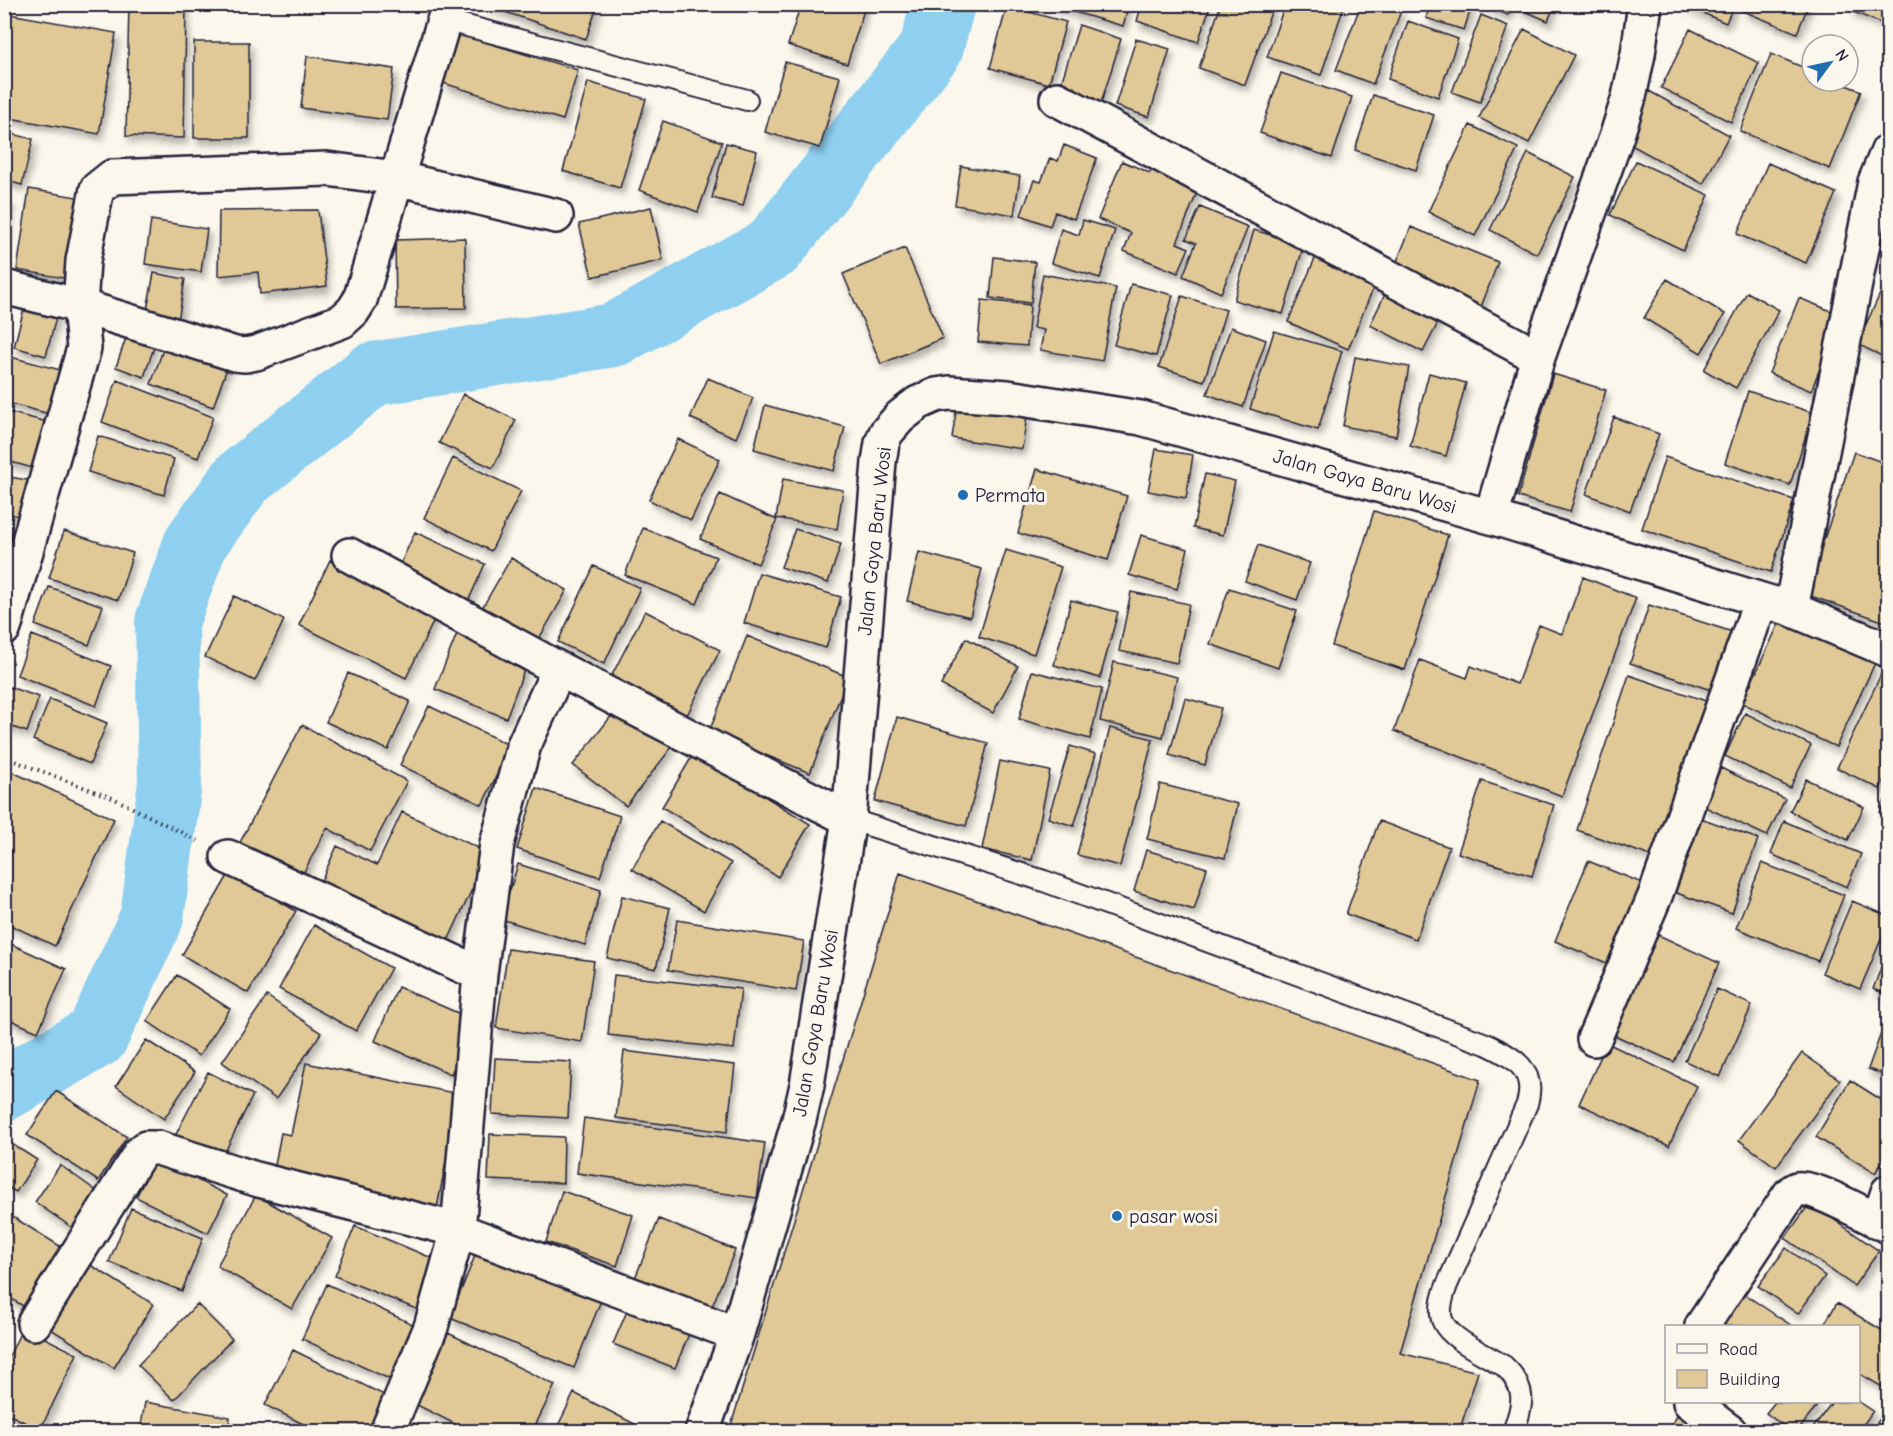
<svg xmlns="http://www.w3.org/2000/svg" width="1893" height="1436" font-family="'Comic Neue',sans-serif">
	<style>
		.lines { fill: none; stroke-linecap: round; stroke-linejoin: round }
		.river { stroke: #8fcff0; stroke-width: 64 }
		.building { fill: #e0c897; stroke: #22223b; stroke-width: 1.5; filter: url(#shadow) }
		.service-casing { stroke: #22223b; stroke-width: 24 }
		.minor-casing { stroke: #22223b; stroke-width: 38 }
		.path { stroke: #22223b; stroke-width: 4; stroke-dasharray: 1.5 4.5; stroke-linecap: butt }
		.service { stroke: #fbf7ec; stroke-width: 20 }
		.minor { stroke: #fbf7ec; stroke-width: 33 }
		.poi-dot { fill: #1f6fb2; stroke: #fbf7ec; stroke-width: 2 }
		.labels { text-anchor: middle; stroke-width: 6; stroke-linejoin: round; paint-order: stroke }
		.street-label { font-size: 20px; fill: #22223b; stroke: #fbf7ec }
		.poi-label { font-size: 20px; fill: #22223b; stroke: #fbf7ec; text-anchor: start }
	</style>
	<defs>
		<filter id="shadow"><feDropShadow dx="3.5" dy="6" stdDeviation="3" flood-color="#0004"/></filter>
	</defs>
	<rect width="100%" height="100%" fill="#fbf7ec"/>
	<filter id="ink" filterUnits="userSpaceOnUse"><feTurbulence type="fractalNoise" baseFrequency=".0167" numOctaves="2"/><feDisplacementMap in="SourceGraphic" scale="12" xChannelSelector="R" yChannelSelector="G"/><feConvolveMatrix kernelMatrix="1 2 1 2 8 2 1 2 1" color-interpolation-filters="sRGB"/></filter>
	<g filter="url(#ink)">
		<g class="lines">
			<!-- river -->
			<path class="river" d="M4 1089 97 1036 152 917 170 783 167 622 196 542 242 479 373 374 614 335 773 248 931 49 943 4"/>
		</g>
		<!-- building -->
		<path class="building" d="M129 4H186L184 138 126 136Z
			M488 4H598L586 39 487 6Z
			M801 4H866L847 64 788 45Z
			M1046 4H1129L1123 26Z
			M1142 4H1211L1198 42 1137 21Z
			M1221 4H1274L1245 85 1199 68Z
			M1285 4 1344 6 1321 75 1267 57Z
			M1361 4H1386L1401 11 1373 84 1336 70Z
			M1430 4 1472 5 1464 30 1426 18Z
			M1481 4H1513L1508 15Z
			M1519 4H1555L1548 21 1518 8Z
			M1682 4H1734L1726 23Z
			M1746 4H1809L1797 33 1743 11Z
			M1854 4H1888V26L1851 11Z
			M1007 6 1066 22 1049 84 990 68Z
			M4 13 116 33 99 134 4 117Z
			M1481 15 1508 26 1480 102 1452 92Z
			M1408 21 1458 39 1438 97 1388 79Z
			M1079 25 1121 39 1101 103 1059 90Z
			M1524 29 1574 55 1529 143 1479 118Z
			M1690 29 1759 63 1731 122 1661 88Z
			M458 34 578 70 563 120 443 83Z
			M1136 39 1170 49 1149 117 1115 106Z
			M194 42H249V138H194Z
			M1771 54 1812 71V81H1836L1861 91 1830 169 1740 131Z
			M307 56 394 69 387 120 301 108Z
			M785 62 840 77 820 148 765 132Z
			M1281 73 1352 97 1332 158 1260 133Z
			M588 82 646 99 620 188 563 171Z
			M1649 91 1729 135 1703 184 1622 140Z
			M1373 95 1434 115 1416 170 1355 150Z
			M663 121 722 142 698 212 639 190Z
			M1470 125 1518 148 1475 236 1428 212Z
			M4 132 33 139 22 185 4 180Z
			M726 143 757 151 743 206 712 198Z
			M1064 145 1097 158 1074 219 1055 212 1050 226 1021 215 1034 180 1041 182 1050 158 1058 161Z
			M1528 153 1575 177 1537 254 1490 230Z
			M1156 158 1198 190 1177 243 1189 248 1178 273 1124 251 1131 233 1098 219 1122 161 1150 173Z
			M1636 161 1709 195 1683 250 1610 215Z
			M1768 163 1836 193 1806 263 1737 234Z
			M961 166 1020 176 1014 215 955 205Z
			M29 189 83 198 70 279 17 270Z
			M4 201 11 202 4 250Z
			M651 207 663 260 592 277 579 224Z
			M1200 207 1248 227 1221 293 1183 276 1196 243 1186 239Z
			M318 210 327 286 260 294 258 272 218 276 219 211Z
			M151 220 207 229 201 272 145 264Z
			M1083 220 1115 230 1100 278 1051 263 1061 229 1079 235Z
			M1411 227 1498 262 1481 307 1393 271Z
			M1254 230 1304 245 1283 314 1234 300Z
			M465 238 466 308 396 309 395 240Z
			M905 248 943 338 881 364 843 274Z
			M1318 251 1378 277 1348 349 1288 322Z
			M994 257 1035 262 1031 303 990 298Z
			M154 273 185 279 178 321 146 315Z
			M1043 274 1116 288 1102 361 1040 350 1044 330 1033 328Z
			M1667 279 1725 314 1701 353 1644 318Z
			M1885 283 1888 285V359L1857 344Z
			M1131 284 1173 295 1156 356 1114 345Z
			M1389 286 1443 313 1423 352 1370 325Z
			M1747 292 1779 310 1736 388 1704 370Z
			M1182 296 1226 310 1204 381 1159 367Z
			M27 297 59 306 46 356 14 347Z
			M1799 298 1841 315 1811 391 1769 373Z
			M982 300 1030 305 1027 346 978 342Z
			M130 326 158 335 144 377 116 367Z
			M1231 327 1266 340 1243 407 1207 394Z
			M1274 331 1342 351 1318 430 1250 409Z
			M167 338 230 360 213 407 151 384Z
			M7 356 68 372 57 416 4 402V364Z
			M1355 357 1409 367 1396 436 1343 426Z
			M1429 373 1466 383 1446 456 1410 446Z
			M1553 374 1606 390 1570 512 1518 497Z
			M708 378 753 398 736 438 690 418Z
			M117 380 213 417 198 458 102 422Z
			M1748 391 1813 413 1790 485 1725 463Z
			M463 394 516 420 493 468 439 443Z
			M958 398 1028 409 1022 449 952 438Z
			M765 405 845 427 834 471 754 449Z
			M4 411 55 424 43 471 4 460Z
			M1614 417 1659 434 1630 511 1586 494Z
			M98 436 174 459 164 495 88 472Z
			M678 439 720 459 691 520 649 500Z
			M1156 449 1193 455 1186 498 1148 491Z
			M1854 452 1888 464V623L1805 594Z
			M1665 457 1794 500 1771 572 1642 529Z
			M453 458 521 491 491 551 424 518Z
			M1037 469 1127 496 1108 560 1018 533Z
			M1205 474 1235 481 1223 535 1193 528Z
			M4 476 33 481 25 517 4 513Z
			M783 479 843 490 837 529 776 518Z
			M720 494 777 520 758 564 700 539Z
			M1374 511 1448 535 1405 670 1332 646Z
			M643 528 716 557 697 604 625 575Z
			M795 529 841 544 828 583 781 567Z
			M64 531 133 553 118 600 49 578Z
			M415 532 485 564 465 608 395 576Z
			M1141 535 1188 549 1177 589 1129 575Z
			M1258 545 1310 563 1297 600 1245 581Z
			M1006 550 1061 567 1034 654 979 637Z
			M919 552 982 569 970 617 907 601Z
			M511 558 567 590 537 642 481 610Z
			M330 560 437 614 406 678 299 625Z
			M594 566 640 588 604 664 558 642Z
			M759 573 841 597 826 648 744 623Z
			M1583 577 1636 598 1562 796 1394 731 1420 660 1467 678 1471 666 1517 684 1539 625 1562 634Z
			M49 587 103 606 89 645 35 625Z
			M1229 588 1297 611 1278 668 1210 644Z
			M1131 592 1189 604 1177 663 1119 651Z
			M234 596 284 620 255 681 205 657Z
			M1071 600 1118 612 1100 678 1054 665Z
			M1649 605 1745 636 1726 695 1630 663Z
			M645 611 720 650 686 717 611 677Z
			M1781 619 1875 663 1836 747 1742 703Z
			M458 631 528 660 506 718 435 689Z
			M32 635 111 666 96 706 17 675Z
			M747 636 848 677 810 773 709 732Z
			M966 638 1018 666 993 713 941 685Z
			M1114 662 1177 677 1163 737 1100 721Z
			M1032 671 1102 689 1090 739 1019 719Z
			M1882 672 1888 675V771L1880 789 1837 768Z
			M348 673 410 701 388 750 326 722Z
			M1629 675 1715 704 1662 860 1577 830Z
			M9 687 39 697 27 732 4 724V700Z
			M1185 698 1221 708 1205 765 1169 755Z
			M50 699 107 723 90 764 33 740Z
			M429 706 511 746 482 805 400 765Z
			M619 706 672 747 626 806 573 765Z
			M1745 713 1811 745 1790 788 1725 756Z
			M897 717 988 743 966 826 875 801Z
			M302 725 407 781 370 851 327 828 298 883 236 850Z
			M1110 728 1153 739 1120 866 1077 855Z
			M1070 746 1096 754 1074 826 1048 818Z
			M694 753 810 824 778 877 662 807Z
			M1000 761 1050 771 1032 860 982 849Z
			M4 768 114 819 55 946 4 922Z
			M1721 768 1785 799 1767 836 1703 806Z
			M1806 779 1864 807 1848 840 1790 811Z
			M1482 781 1554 805 1532 876 1458 853Z
			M1160 784 1238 804 1225 858 1147 839Z
			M536 788 620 816 600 877 517 849Z
			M1888 793V817L1880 813Z
			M402 812 489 853 445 947 318 888 337 846 377 865Z
			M1701 818 1758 839 1732 913 1674 892Z
			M660 821 731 863 704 911 632 869Z
			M1379 821 1449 847 1416 939 1346 914Z
			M1784 821 1861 854 1847 887 1771 854Z
			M1146 850 1207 868 1194 910 1134 891Z
			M1588 861 1642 883 1609 964 1555 941Z
			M1762 863 1844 895 1818 961 1736 928Z
			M518 864 601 890 585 945 501 919Z
			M230 872 296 911 248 993 182 955Z
			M900 873 1480 1080 1400 1353 1478 1372 1459 1432H729Z
			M622 896 670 908 656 969 607 958Z
			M1852 901 1888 916V923L1860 989 1822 973Z
			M677 920 804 941 796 991 668 970Z
			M314 925 391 968 356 1031 279 989Z
			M1654 933 1719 963 1674 1062 1610 1033Z
			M4 941 66 969 38 1032 4 1017Z
			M508 949 594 961 582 1042 496 1028Z
			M1888 949V995L1873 989Z
			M177 975 230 1009 199 1056 147 1021Z
			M614 975 741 989 734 1049 608 1035Z
			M398 987 474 1020 451 1074 375 1041Z
			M1717 989 1752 1005 1720 1077 1685 1061Z
			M267 996 321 1033 276 1099 222 1062Z
			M1888 1014V1076L1868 1069Z
			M146 1040 195 1072 164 1119 116 1086Z
			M1607 1043 1697 1086 1669 1146 1579 1104Z
			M624 1051 735 1065 727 1132 616 1118Z
			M1802 1053 1840 1080 1776 1167 1739 1140Z
			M495 1058 571 1062 568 1118 492 1114Z
			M306 1063 459 1094 437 1208 273 1175 281 1133 291 1135Z
			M208 1072 253 1095 218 1166 172 1142Z
			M1850 1080 1888 1104V1152L1875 1173 1816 1137Z
			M56 1091 127 1137 98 1181 27 1135Z
			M584 1118 765 1143 757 1198 577 1173Z
			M490 1134 564 1137 563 1183 488 1180Z
			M4 1139 37 1160 16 1192 4 1185Z
			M156 1159 227 1195 208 1233 136 1197Z
			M60 1165 105 1197 80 1233 35 1202Z
			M562 1191 633 1215 617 1266 546 1242Z
			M256 1195 332 1238 292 1309 217 1266Z
			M1810 1203 1879 1251 1854 1286 1785 1238Z
			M131 1208 203 1238 182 1291 109 1262Z
			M8 1214 63 1248 26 1308 4 1294V1219Z
			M659 1219 735 1250 711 1309 635 1278Z
			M355 1226 446 1264 426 1313 335 1276Z
			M478 1248 602 1298 574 1368 450 1318Z
			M1786 1248 1825 1276 1798 1314 1758 1286Z
			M89 1264 153 1304 114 1368 49 1328Z
			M327 1284 423 1329 398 1383 302 1339Z
			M1741 1292 1792 1326H1718Z
			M1837 1303 1888 1334V1384L1886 1389 1858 1373V1326H1823Z
			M197 1304 232 1339 174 1400 138 1365Z
			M630 1304 691 1329 675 1368 613 1344Z
			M23 1327 77 1354 40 1430 4 1412V1367Z
			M448 1333 555 1385 532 1432H471L415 1404Z
			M293 1350 392 1399 376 1432H319L265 1405Z
			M574 1393 650 1432H555Z
			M1858 1401 1873 1411 1858 1432H1810L1832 1402Z
			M145 1402 230 1417 228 1432H140Z
			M1775 1402H1820L1797 1432H1792L1766 1413Z
			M1684 1405 1719 1432H1667Z
			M1882 1416 1888 1421V1432H1870Z
			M414 1423 433 1432H410Z"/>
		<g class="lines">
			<defs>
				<path id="service" d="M444 20 747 100
					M849 819 1044 881 1486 1044C1514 1057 1537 1070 1527 1104L1447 1285C1443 1295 1438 1312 1443 1322 1451 1340 1487 1355 1504 1366 1528 1388 1523 1405 1513 1432"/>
				<path id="minor" d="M1057 99 1538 357
					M4 287 80 306 235 354 245 355 256 353 342 321 353 311 360 300 449 4
					M1491 517 1538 357 1617 135 1629 97 1638 54 1645 4
					M349 555 559 669 524 745 497 844 480 974 458 1230 431 1327 387 1432
					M1791 609 1875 182 1888 151
					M4 628 84 348 80 306 83 261 97 189 112 177 327 169 396 178 556 216
					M559 669 849 819
					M228 857 480 974
					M1594 1039 1655 896 1761 600
					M1878 1222 1888 1192
					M34 1323 140 1153 146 1148H158L259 1180 458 1230 737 1334
					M1702 1326 1790 1194C1792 1192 1794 1190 1797 1189 1813 1185 1871 1218 1888 1226
					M1690 1402 1730 1432
					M702 1432 737 1334 799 1120 807 1085 849 819 879 462 882 443 886 433 900 417 918 403 936 395 949 393 1008 397 1141 418 1491 517 1791 609 1888 650"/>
			</defs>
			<!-- service casing -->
			<use href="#service" class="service-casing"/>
			<!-- minor casing -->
			<use href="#minor" class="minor-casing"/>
			<!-- path -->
			<path class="path" d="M4 757 115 799 198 841"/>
			<!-- service -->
			<use href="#service" class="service"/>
			<!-- minor -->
			<use href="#minor" class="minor"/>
		</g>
	</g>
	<!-- markers -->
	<g class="poi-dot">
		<circle cx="963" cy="495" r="6"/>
		<circle cx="1117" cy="1216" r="6"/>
	</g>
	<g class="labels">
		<!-- street labels -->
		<g class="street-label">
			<text transform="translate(1365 481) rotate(16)" y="7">Jalan Gaya Baru Wosi</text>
			<text transform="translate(874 541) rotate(-84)" y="7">Jalan Gaya Baru Wosi</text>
			<text transform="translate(815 1023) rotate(-80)" y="7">Jalan Gaya Baru Wosi</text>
		</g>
		<!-- poi labels -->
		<g class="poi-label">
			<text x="975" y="502">Permata</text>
			<text x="1129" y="1223">pasar wosi</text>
		</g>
	</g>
	<!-- margin -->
	<rect width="1893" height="1436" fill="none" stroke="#fbf7ec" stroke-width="24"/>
	<rect x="12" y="12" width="1869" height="1412" fill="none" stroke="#22223b" stroke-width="2" filter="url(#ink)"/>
	<!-- legend -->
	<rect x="1665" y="1325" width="195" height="78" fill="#fbf7ec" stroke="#a4a2a5" stroke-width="1.5"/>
	<rect x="1677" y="1344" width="30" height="9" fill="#fbf7ec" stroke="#a4a2a5" stroke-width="1.5"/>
	<text x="1719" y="1355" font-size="18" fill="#22223b">Road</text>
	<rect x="1677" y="1370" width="30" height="18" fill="#e0c897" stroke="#a4a2a5" stroke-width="1.5"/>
	<text x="1719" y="1385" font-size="18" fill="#22223b">Building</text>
	<!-- north arrow -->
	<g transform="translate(1830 63) rotate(57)"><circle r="28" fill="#fbf7ec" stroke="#a4a2a5" stroke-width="1.5"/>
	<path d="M0-4.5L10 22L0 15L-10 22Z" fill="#1f6fb2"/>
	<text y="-9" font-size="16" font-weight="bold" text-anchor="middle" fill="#22223b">N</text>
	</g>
</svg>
